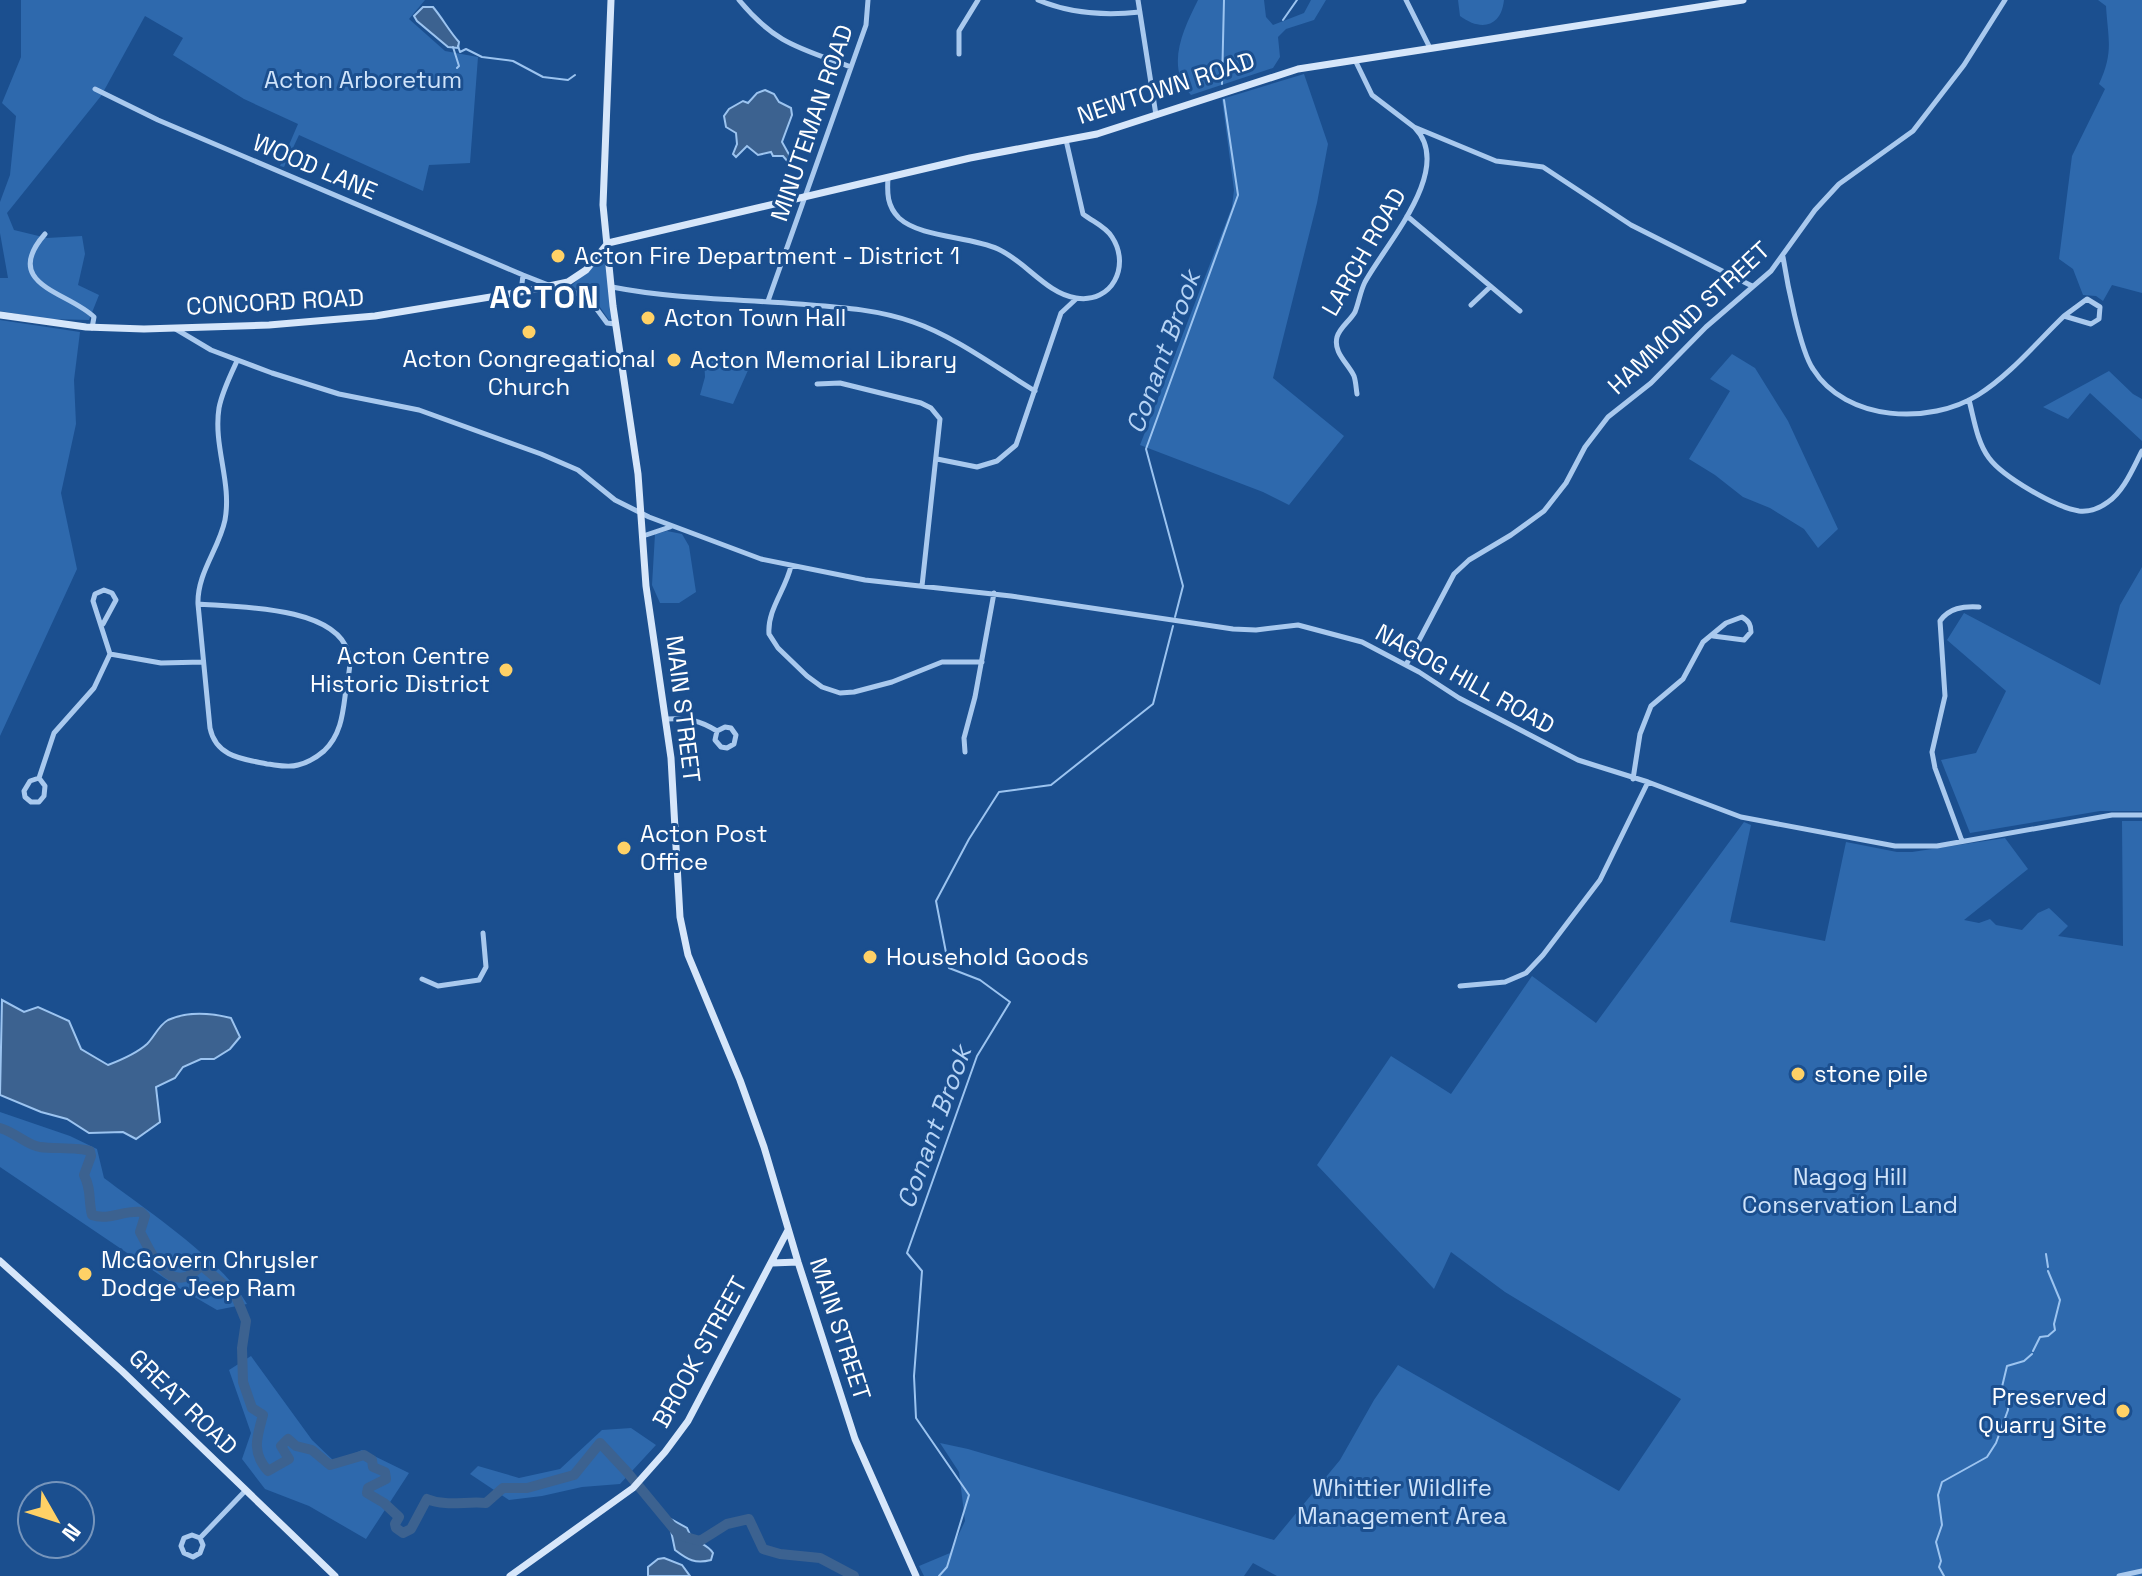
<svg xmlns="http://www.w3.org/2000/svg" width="2142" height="1576" font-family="'Space Grotesk',sans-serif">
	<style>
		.green { fill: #2e69ad }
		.water { fill: #3c6290; stroke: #9cc4f0; stroke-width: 2 }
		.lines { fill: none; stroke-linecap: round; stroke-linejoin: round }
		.stream { stroke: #9cc4f0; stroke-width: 2 }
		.river { stroke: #3c6290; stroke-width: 10 }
		.street { stroke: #a9c9ee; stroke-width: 5 }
		.secondary { stroke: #d6e6fa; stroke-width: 7 }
		.poi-dot { fill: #ffd166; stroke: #1b4f8f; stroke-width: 3 }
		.labels { text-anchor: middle; stroke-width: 6; stroke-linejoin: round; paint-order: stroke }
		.park-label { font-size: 24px; fill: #cfe3fa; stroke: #1b4f8f }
		.street-label { font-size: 24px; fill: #fff; stroke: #1b4f8f }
		.poi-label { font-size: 24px; fill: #fff; stroke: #1b4f8f; text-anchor: start }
		.water-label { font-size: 26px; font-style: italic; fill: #b5d3f5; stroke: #1b4f8f }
		.district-label { font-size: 32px; font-weight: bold; letter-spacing: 2px; fill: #fff; stroke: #1b4f8f }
	</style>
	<rect width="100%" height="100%" fill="#1b4f8f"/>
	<!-- green -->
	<path class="green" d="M21 0H425L409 19 445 51 478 57 470 163 429 165 423 191 299 135 284 167 280 166 298 124 244 99 173 55 183 38 145 16 101 96 7 213 14 230 47 238 82 236 85 254 78 285 99 295 89 320 48 319 0 311V278H8L0 233V202L10 175 16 116 2 103 21 57Z
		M1198 0H1264L1266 17 1273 25 1304 13 1311 0H1326L1314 20 1286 29 1278 37 1280 57 1273 68 1191 95C1165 67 1183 30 1198 0Z
		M1458 0H1504C1501 28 1480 31 1460 16Z
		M2098 0H2142V293L2112 285 2103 301 2096 296 2083 295 2073 269 2059 259 2072 156 2105 89 2099 84C2114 52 2108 39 2106 6Z
		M1304 74 1328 144 1317 203 1273 378 1344 436 1289 505 1263 492 1140 445 1232 207 1234 190 1222 99Z
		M606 247 614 318 609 320 595 300 571 286 588 270Z
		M0 320 80 332 74 380 76 424 61 493 77 569 0 736Z
		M1732 354 1755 368 1788 421 1838 529 1818 548 1804 529 1770 508 1743 497 1715 475 1689 459 1730 391 1710 379Z
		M704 359H753L733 404 700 395 705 377Z
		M2109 371 2133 394 2142 399V441L2090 393 2068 419 2043 407Z
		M667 531 682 534 689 546 696 592 679 603H660L652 585 655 534Z
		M2142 567V811H2100L1970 833 1941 760 1976 753 2006 691 1947 640 1964 613 2100 685 2120 605Z
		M2122 821H2142V1576H1277L1253 1563 1244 1576H924L919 1566 950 1553 965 1521 959 1472 940 1443 968 1449 1274 1540 1340 1460 1374 1400 1398 1365 1619 1491 1681 1399 1505 1292 1451 1252 1434 1289 1317 1165 1391 1056 1451 1094 1532 976 1596 1023 1744 822 1751 825 1730 922 1825 941 1846 842 1897 852H1912L2005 838 2028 869 1964 920 1979 923 1990 919 1996 925 2022 930 2038 913 2049 908 2068 926 2058 936 2123 946Z
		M0 1112 70 1136 97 1149 104 1178C145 1209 223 1261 247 1304L217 1310 179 1288 0 1167Z
		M251 1356 312 1440 335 1462 362 1450 409 1473 366 1539 309 1506 265 1489 242 1459 251 1433 229 1370Z
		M631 1428 656 1445 620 1484 582 1487 542 1496 509 1500 470 1474 478 1466 519 1478 560 1469 602 1430Z"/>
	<!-- water -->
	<path class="water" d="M423 7H433C443 19 449 31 459 42L458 48 448 47 417 21 414 16Z
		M765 90 774 94 779 102 791 108 792 115 782 142 791 158 789 163 783 156H773L771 152 758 155 747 146 736 157 733 154 737 144 736 133 726 127 724 116 729 109 743 101 748 103 757 93Z
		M2 1000 24 1012 38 1007 69 1021 81 1049 108 1065C121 1060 136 1054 147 1044 154 1037 159 1025 168 1020 188 1011 211 1013 231 1018L240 1037 230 1049 214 1059H201L183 1067 175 1078 156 1087 160 1122 136 1139 123 1132 89 1133 67 1119 41 1112 0 1095Z
		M671 1519 687 1528C693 1545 705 1541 713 1553L711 1560C695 1564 688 1560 675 1550L669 1521Z
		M664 1558 682 1565 690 1576H648V1567L658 1559Z"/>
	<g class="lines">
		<!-- stream -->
		<path class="stream" d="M1283 20 1297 0
			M458 46 460 52 466 49 482 57 513 61 543 77 568 80 575 75
			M453 47 459 66 457 68
			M1222 84 1224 0
			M1175 617 1183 586 1146 449 1238 195 1224 100
			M2046 1254 2048 1267
			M2033 1351 2040 1337 2048 1336 2055 1330 2054 1324 2060 1300 2048 1271
			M939 1576 947 1567 969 1495 916 1418 914 1376 922 1271 907 1253 977 1056 1010 1002 980 980 949 968 936 901 969 839 999 792 1051 785 1153 704 1173 626
			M1944 1576 1939 1567 1941 1561 1936 1542 1942 1525 1938 1495 1942 1482 1987 1457 1996 1443 2008 1410V1403L2001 1391 2007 1366 2024 1361 2032 1354"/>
		<!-- river -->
		<path class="river" d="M0 1128C15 1132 28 1146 40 1147 53 1149 79 1147 90 1151L91 1156 84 1175C92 1191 88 1199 92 1215 108 1221 124 1210 141 1212L145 1216 140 1232C149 1248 162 1283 185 1277 191 1276 196 1269 202 1266L235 1294 246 1321 242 1348 243 1382 252 1408 263 1415C257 1437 251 1452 268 1471L289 1459 281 1446 288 1439 296 1446 312 1450 330 1465 364 1455 372 1460 373 1467 385 1472 386 1479 368 1488 367 1493 384 1503 399 1517 395 1524 396 1528 403 1533 411 1529 427 1499C446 1507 466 1501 486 1503L503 1488H527L574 1475 600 1443 627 1472 679 1535 700 1541 727 1524 749 1519 763 1549 780 1554 820 1558 854 1576"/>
		<!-- street -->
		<path class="street" d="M739 0C775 44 800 48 851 67
			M1038 0C1071 14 1104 16 1140 12
			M1138 0 1156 115
			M1406 0 1430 48
			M959 54V31L978 0
			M1355 60 1372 95 1414 127 1496 161 1543 167 1631 225 1752 286
			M95 89 158 120 523 275 551 286 572 291 590 300 607 323 615 324
			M888 178C887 193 887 206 899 218 921 238 970 236 998 249 1025 261 1047 294 1076 298 1112 304 1131 266 1112 237 1105 226 1093 222 1083 214L1066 140
			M1407 216 1520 311
			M45 234C0 285 69 292 94 317L92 328
			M1783 257C1787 282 1800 350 1813 369 1846 422 1930 425 1978 395 2010 375 2037 342 2064 316L2091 324 2099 319 2100 307 2087 299 2064 316
			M612 287C673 299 737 299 799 304 838 307 876 309 913 322 954 336 997 368 1035 391
			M521 292 523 275
			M768 301 866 25 868 0
			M1471 305 1490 287
			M174 328 211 350 272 373 339 394 419 410 541 454 578 470 615 500 649 517 761 559 865 580 1011 596 1233 629 1256 630 1298 625 1362 642 1419 672 1459 698 1578 760 1648 782 1741 817 1895 846H1937L2112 815H2142
			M817 384 840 383 921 403 931 408 940 419 922 586
			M1357 394C1356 388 1356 382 1354 376 1348 363 1333 353 1337 337 1340 327 1350 321 1355 312 1359 302 1360 292 1365 282 1385 245 1455 169 1415 128
			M1969 400C1974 419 1977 442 1989 458 2003 477 2055 507 2079 511 2089 512 2100 508 2108 502 2124 491 2133 468 2142 451
			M937 459 977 467 997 461 1016 445 1061 313 1076 299
			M643 536 670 527
			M791 566C786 589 767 610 769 634L778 648 807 676 822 687 840 693 854 692 892 682 942 662H982
			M198 604 210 728C216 757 243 759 267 764 277 765 288 768 298 765 307 763 317 757 324 751 342 734 343 711 346 689 348 676 352 665 348 652 335 606 237 607 198 604 197 573 219 549 225 520 232 482 213 446 219 408 222 392 230 376 237 361
			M110 654 161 663 203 662
			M1406 665 1454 574 1469 560 1511 535 1544 511 1566 483 1585 447 1608 417 1651 383 1706 327 1771 271 1815 210 1839 184 1913 131 1964 65 2005 0
			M667 719C688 718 699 720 717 731L725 727 731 728 736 735 734 744 727 748 721 747 715 740 717 731
			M965 752 964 738 975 697 994 593
			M39 778 30 781 24 791 25 797 31 802H39L44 796 45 786 39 778 54 733 94 688 110 654 93 601 95 594 104 590 112 593 116 600 103 624
			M1633 779 1640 734 1651 706 1683 679 1703 642 1726 623 1742 617C1749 621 1751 625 1751 632L1744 640 1713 636
			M1962 841 1935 768 1932 752 1945 696 1940 621C1949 608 1963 606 1979 607
			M422 979 438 986 479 980 486 967 483 933
			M1460 986 1505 982 1526 973 1543 955 1600 880 1648 782
			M200 1538 192 1535 184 1538 181 1546 184 1553 193 1557 200 1553 203 1545 200 1538 246 1490
			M2119 1576 2142 1571"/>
		<!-- secondary -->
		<path class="secondary" d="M611 0 603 205 613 306 638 474 646 586 671 758 680 917 688 955 740 1080 764 1147 798 1262 855 1439 916 1576
			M608 243 970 158 1097 134 1298 69 1743 0
			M0 315 86 327 144 329 269 325 375 316 521 292 568 282 586 270 608 243
			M0 1261 122 1371 335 1576
			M772 1263 798 1262
			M510 1576 633 1488 665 1452 688 1421 788 1230"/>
	</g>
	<!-- markers -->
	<g class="poi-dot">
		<circle cx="558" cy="256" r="8"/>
		<circle cx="648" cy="318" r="8"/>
		<circle cx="529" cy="332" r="8"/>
		<circle cx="674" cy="360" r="8"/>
		<circle cx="506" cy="670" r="8"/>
		<circle cx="624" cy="848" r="8"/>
		<circle cx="870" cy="957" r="8"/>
		<circle cx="1798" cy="1074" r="8"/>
		<circle cx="85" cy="1274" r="8"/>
		<circle cx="2123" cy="1411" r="8"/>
	</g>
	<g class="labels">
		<!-- park labels -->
		<g class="park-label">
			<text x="363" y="88">Acton Arboretum</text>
			<text x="1850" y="1185">Nagog Hill<tspan x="1850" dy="28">Conservation Land</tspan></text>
			<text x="1402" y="1496">Whittier Wildlife<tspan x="1402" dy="28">Management Area</tspan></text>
		</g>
		<!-- street labels -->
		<g class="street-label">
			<text transform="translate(1166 88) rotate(-18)" y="8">NEWTOWN ROAD</text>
			<text transform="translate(812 123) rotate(-71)" y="8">MINUTEMAN ROAD</text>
			<text transform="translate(315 167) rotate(23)" y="8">WOOD LANE</text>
			<text transform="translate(1364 252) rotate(-60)" y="8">LARCH ROAD</text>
			<text transform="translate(275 302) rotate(-3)" y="8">CONCORD ROAD</text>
			<text transform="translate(1689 318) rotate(-43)" y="8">HAMMOND STREET</text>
			<text transform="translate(1465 679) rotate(29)" y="8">NAGOG HILL ROAD</text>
			<text transform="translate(683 709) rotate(83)" y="8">MAIN STREET</text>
			<text transform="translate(840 1329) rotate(72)" y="8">MAIN STREET</text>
			<text transform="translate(700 1352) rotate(-61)" y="8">BROOK STREET</text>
			<text transform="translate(183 1402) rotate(44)" y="8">GREAT ROAD</text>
		</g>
		<!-- poi labels -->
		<g class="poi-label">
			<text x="574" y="264">Acton Fire Department - District 1</text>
			<text x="664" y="326">Acton Town Hall</text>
			<text x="529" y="367" text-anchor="middle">Acton Congregational<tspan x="529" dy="28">Church</tspan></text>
			<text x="690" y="368">Acton Memorial Library</text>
			<text x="490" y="664" text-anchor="end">Acton Centre<tspan x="490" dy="28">Historic District</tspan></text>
			<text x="640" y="842">Acton Post<tspan x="640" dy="28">Office</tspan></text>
			<text x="886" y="965">Household Goods</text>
			<text x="1814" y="1082">stone pile</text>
			<text x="101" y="1268">McGovern Chrysler<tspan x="101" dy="28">Dodge Jeep Ram</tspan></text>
			<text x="2107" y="1405" text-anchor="end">Preserved<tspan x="2107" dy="28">Quarry Site</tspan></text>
		</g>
		<!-- water labels -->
		<g class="water-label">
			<text transform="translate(1163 352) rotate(-70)" y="9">Conant Brook</text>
			<text transform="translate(934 1127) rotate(-70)" y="9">Conant Brook</text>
		</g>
		<!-- district labels -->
		<g class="district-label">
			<text x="545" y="308">ACTON</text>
		</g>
	</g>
	<!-- north arrow -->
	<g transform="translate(56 1520) rotate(129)"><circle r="38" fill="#1b4f8f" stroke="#7695bc" stroke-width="2"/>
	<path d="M0-6L14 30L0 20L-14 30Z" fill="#ffd166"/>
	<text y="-12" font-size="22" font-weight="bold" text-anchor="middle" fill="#ffffff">N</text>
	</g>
</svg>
